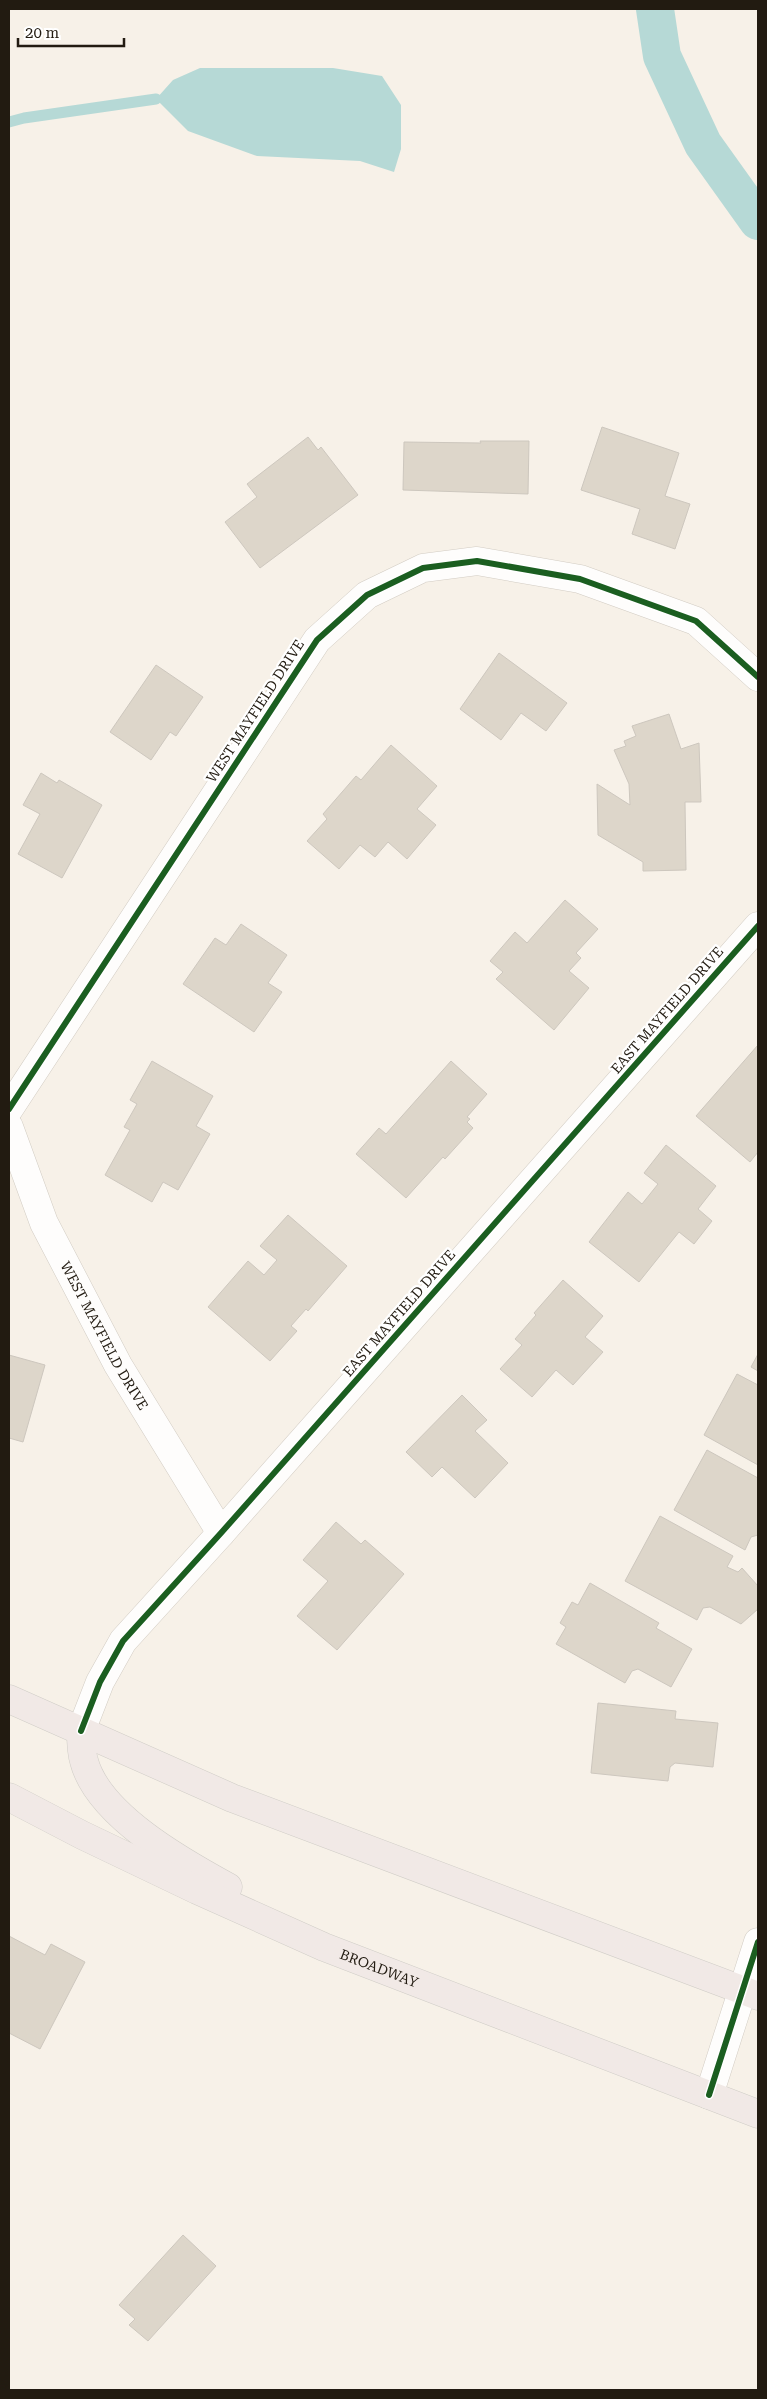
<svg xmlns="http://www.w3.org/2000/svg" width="767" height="2399" font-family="'Roboto Serif',serif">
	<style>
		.water { fill: #b6d9d6 }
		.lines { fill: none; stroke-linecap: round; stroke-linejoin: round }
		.stream { stroke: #b6d9d6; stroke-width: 11 }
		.canal { stroke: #b6d9d6; stroke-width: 38 }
		.building { fill: #ddd6ca; stroke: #cdc7be }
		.minor-casing { stroke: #d2ccc3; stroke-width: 29 }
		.primary-casing { stroke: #d0cdc7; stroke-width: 29 }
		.minor { stroke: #fefdfc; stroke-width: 28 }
		.primary { stroke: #f1e9e6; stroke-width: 28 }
		.cycleway-casing { stroke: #fff; stroke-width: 9 }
		.cycleway { stroke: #1b5e20; stroke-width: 6 }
		.labels { text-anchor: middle; stroke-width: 4.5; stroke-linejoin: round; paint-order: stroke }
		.street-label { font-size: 14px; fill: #221b11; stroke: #fff }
	</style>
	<rect width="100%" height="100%" fill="#f7f1e8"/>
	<!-- water -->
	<path class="water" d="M200 68H333L382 76 401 105V149L394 172 360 161 257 156 188 131 156 99 173 80Z"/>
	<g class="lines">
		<!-- stream -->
		<path class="stream" d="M9 122 24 118 156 99"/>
		<!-- canal -->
		<path class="canal" d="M655 9 662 56 703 144 758 221"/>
	</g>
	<!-- building -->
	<path class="building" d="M602 427 679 453 665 496 690 504 675 549 632 534 640 509 581 490Z
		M308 437 318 450 321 447 358 495 260 568 225 522 257 497 247 484Z
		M480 441H529L528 494 403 490 404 442 481 443Z
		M499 653 567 703 546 731 521 713 501 740 460 709Z
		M156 665 203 697 176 736 170 732 151 760 110 732Z
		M669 714 681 749 699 743 701 802H685L686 870 643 871V862L598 835 597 784 630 805 629 784 614 750 626 746 624 741 636 736 632 726Z
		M391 745 437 786 417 809 436 825 407 859 388 842 375 857 360 845 339 869 307 841 327 819 323 814 356 776 361 780Z
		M41 773 57 783 59 780 102 805 62 878 18 854 40 814 23 805Z
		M565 900 598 929 576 953 581 958 569 971 589 988 554 1030 496 979 503 972 490 961 515 932 527 943Z
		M241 924 287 955 268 983 282 992 254 1032 183 984 215 938 226 945Z
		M758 1045V1152L750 1162 696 1116Z
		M152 1061 213 1096 196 1126 210 1134 178 1190 163 1182 152 1202 105 1175 130 1130 124 1127 137 1104 130 1100Z
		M451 1061 487 1094 467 1117 470 1119 467 1122 473 1128 445 1159 443 1157 406 1198 356 1154 379 1128 386 1134Z
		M666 1145 716 1186 698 1209 712 1221 694 1244 679 1232 639 1282 589 1242 628 1192 642 1204 658 1184 644 1173Z
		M288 1215 347 1266 308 1311 306 1309 291 1326 297 1331 270 1361 208 1307 248 1261 264 1275 277 1260 260 1246Z
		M563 1280 603 1316 585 1337 603 1352 573 1385 556 1370 532 1397 500 1369 522 1345 515 1339 536 1315 534 1313Z
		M758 1354V1371L751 1367Z
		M9 1355 45 1365 23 1442 9 1438Z
		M737 1374 758 1385V1465L704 1435Z
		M462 1395 487 1420 475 1431 508 1463 475 1498 442 1467 432 1477 406 1452Z
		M707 1450 758 1478V1535L751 1537 745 1550 674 1510Z
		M660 1516 733 1556 727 1567 738 1572 742 1568 758 1586V1609L741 1624 710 1607 703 1608 697 1620 625 1581Z
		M336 1522 361 1544 365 1540 404 1574 337 1650 297 1616 328 1581 303 1560Z
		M590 1583 659 1623 656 1628 692 1649 671 1687 638 1669 632 1671 625 1683 556 1644 566 1627 560 1623 572 1602 578 1605Z
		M598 1703 676 1711 675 1719 718 1723 713 1767 675 1763 670 1767 668 1781 591 1773Z
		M9 1936 45 1955 51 1944 85 1962 40 2049 9 2033Z
		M183 2235 216 2266 148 2341 129 2325 135 2319 119 2305Z"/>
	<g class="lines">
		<defs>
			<g id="minor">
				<path d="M9 1109 317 640 367 595 423 568 477 561 580 579 696 621 758 677"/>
				<path id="s1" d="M9 1127 44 1223 118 1365 221 1533"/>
				<path d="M81 1731 100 1682 123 1641 221 1533 758 926"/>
				<path d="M709 2095 758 1942"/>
			</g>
			<g id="primary">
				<path d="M9 1699 232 1798 758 1996"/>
				<path d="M81 1731C81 1741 81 1752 84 1761 98 1815 182 1862 228 1887"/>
				<path id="s2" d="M9 1797 82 1835 197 1890 324 1947 758 2114"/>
			</g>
		</defs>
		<!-- minor casing -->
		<use href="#minor" class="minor-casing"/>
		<!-- primary casing -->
		<use href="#primary" class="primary-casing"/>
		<!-- minor -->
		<use href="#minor" class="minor"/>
		<!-- primary -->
		<use href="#primary" class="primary"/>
		<defs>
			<path id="cycleway" d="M9 1109 317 640 367 595 423 568 477 561 580 579 696 621 758 677
				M81 1731 100 1682 123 1641 221 1533 758 926
				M709 2095 758 1942"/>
		</defs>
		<!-- cycleway casing -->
		<use href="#cycleway" class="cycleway-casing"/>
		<!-- cycleway -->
		<use href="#cycleway" class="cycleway"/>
	</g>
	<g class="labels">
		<!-- street labels -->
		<g class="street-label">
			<text transform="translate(255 711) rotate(-57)" y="5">WEST MAYFIELD DRIVE</text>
			<text transform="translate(667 1010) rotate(-49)" y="5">EAST MAYFIELD DRIVE</text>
			<text transform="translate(399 1313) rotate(-49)" y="5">EAST MAYFIELD DRIVE</text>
			<text dy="5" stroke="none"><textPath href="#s1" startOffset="230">WEST MAYFIELD DRIVE</textPath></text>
			<text dy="5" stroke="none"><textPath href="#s2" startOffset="408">BROADWAY</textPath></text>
		</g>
	</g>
	<!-- border -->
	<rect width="767" height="2399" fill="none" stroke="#221b11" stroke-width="20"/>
	<!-- scale -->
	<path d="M18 38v8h106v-8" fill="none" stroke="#221b11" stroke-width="2.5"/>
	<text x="25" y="38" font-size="15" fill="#221b11" stroke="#ffffff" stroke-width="4" paint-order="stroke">20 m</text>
</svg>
